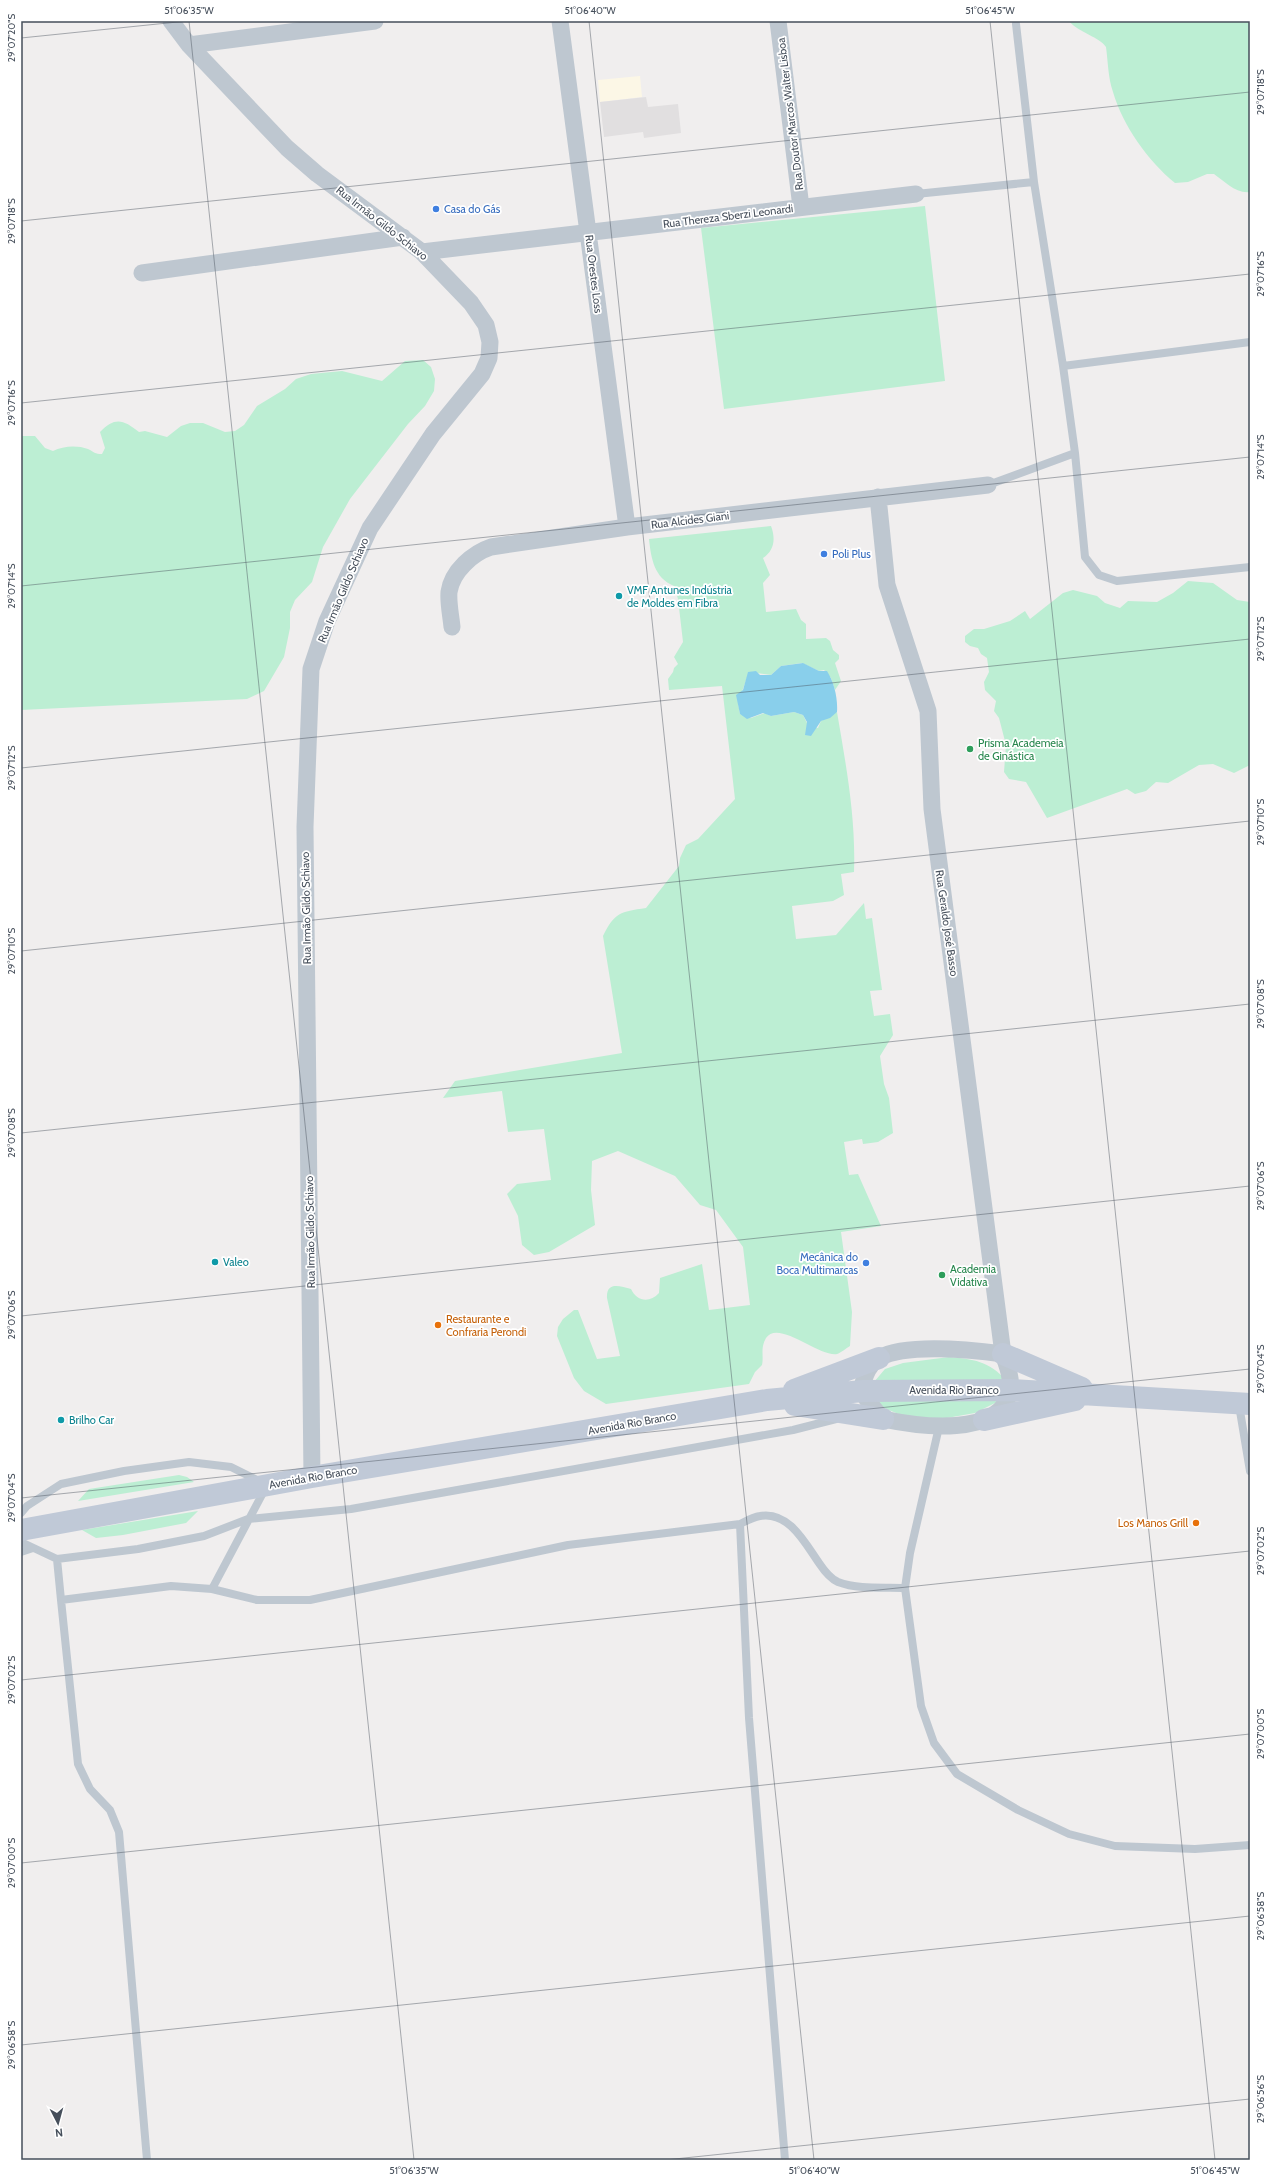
<svg xmlns="http://www.w3.org/2000/svg" width="1271" height="2181" font-family="Cabin,sans-serif">
	<style>
		.commercial { fill: #fcf7e6 }
		.education { fill: #e1dfe0 }
		.green { fill: #bceed3 }
		.water { fill: #89cfeb }
		.lines { fill: none; stroke-linecap: round; stroke-linejoin: round }
		.service { stroke: #bec7d0; stroke-width: 8 }
		.minor { stroke: #bec7d0; stroke-width: 17 }
		.secondary { stroke: #c0c9d7; stroke-width: 22 }
		.ticks { fill: none; stroke: #464f5b; stroke-width: 1; stroke-opacity: 0.45 }
		.shop-dot { fill: #3f7fe0; stroke: #fff; stroke-width: 1.5 }
		.culture-dot { fill: #0f9aa8; stroke: #fff; stroke-width: 1.5 }
		.leisure-dot { fill: #2e9e5b; stroke: #fff; stroke-width: 1.5 }
		.food-dot { fill: #e8710a; stroke: #fff; stroke-width: 1.5 }
		.labels { text-anchor: middle; stroke-width: 3.5; stroke-linejoin: round; paint-order: stroke }
		.street-label { font-size: 11px; fill: #464f5b; stroke: #fff }
		.shop-label { font-size: 11px; fill: #366cbe; stroke: #fff; text-anchor: start }
		.culture-label { font-size: 11px; fill: #0d838f; stroke: #fff; text-anchor: start }
		.leisure-label { font-size: 11px; fill: #27864d; stroke: #fff; text-anchor: start }
		.food-label { font-size: 11px; fill: #c56008; stroke: #fff; text-anchor: start }
		.neatline { fill: none; stroke: #464f5b; stroke-width: 1.5 }
		.ticks-label { font-size: 10px; text-anchor: middle; fill: #464f5b }
	</style>
	<rect width="100%" height="100%" fill="#f0eeee"/>
	<!-- commercial -->
	<path class="commercial" d="M640 76 642 97 600 102 598 80Z"/>
	<!-- education -->
	<path class="education" d="M646 97 648 107 678 104 681 133 644 138 643 132 604 137 600 102Z"/>
	<!-- green -->
	<path class="green" d="M1069 21H1250V192C1236 194 1224 181 1214 174H1207L1188 182 1175 183C1148 161 1123 126 1113 92 1108 78 1108 61 1106 47 1100 37 1079 33 1069 21Z
		M925 206 945 381 724 409 701 228Z
		M423 360 431 367 435 379 434 391 425 406 408 424 350 499 323 547 312 582 295 600 290 612V628L284 657 264 691 247 699 21 710V436H35L45 448 53 451C63 446 77 445 88 449 94 452 95 454 102 454L105 448 100 432C115 416 124 420 139 432L145 431 167 437 181 426 190 423H203L225 432 235 431 244 425 257 406 285 389 296 379 311 374 342 371 382 381 405 361Z
		M771 526C776 539 774 551 763 558L770 575 763 583 766 612 796 609 801 620 806 624V639L826 638 830 641 833 650 839 655V659L835 663 841 681 835 690 831 678 824 670 819 671 802 663 781 666 771 675 749 672 738 703 740 714 751 718 765 713 771 716 794 712 803 715 808 725 818 728 821 721 837 712C846 765 856 818 854 872L841 874 844 895 833 901 792 906 796 939 836 935 864 903 866 919 872 918 882 990 870 991 874 1016 890 1014 893 1035 880 1056 884 1084 889 1098 893 1133 878 1142 863 1144 862 1139 844 1142 849 1175 858 1174 881 1226 841 1232 852 1312 850 1346C846 1348 841 1353 837 1354 819 1357 778 1319 766 1338 760 1348 764 1356 762 1365L755 1372 749 1384 606 1404 584 1391 574 1378 557 1336 558 1327 563 1319 574 1310H578L597 1359 620 1356 607 1298C606 1281 620 1286 631 1289 637 1302 650 1303 659 1293L660 1278 702 1264 709 1310 750 1305 743 1247 716 1210 700 1205 675 1176 618 1151 592 1161 591 1190 595 1225 549 1252 534 1255 522 1245 518 1216 507 1194 517 1184 551 1180 544 1129 508 1132 502 1091 443 1098 455 1081 622 1053 603 936C615 912 620 912 646 908L679 866 680 858 686 845 698 839 735 799 722 686 669 690 668 679 673 672 674 668 678 664 674 657 683 642 678 599 674 586C654 578 651 558 649 539Z
		M1188 581 1213 583 1237 600 1250 602V765L1234 773 1213 764 1199 765 1168 783 1156 782 1146 791 1135 794 1127 789 1047 818 1026 782 1009 779 1004 772 1006 745 999 718 994 711 996 701 985 690 984 682 989 672 987 658 981 654 978 648 970 646 965 642V636L974 629H984L1010 621 1025 611 1030 619 1063 593 1073 590 1097 596 1105 603 1120 608 1128 601 1157 602 1173 593Z
		M949 1357C973 1359 989 1361 1006 1380L874 1382 885 1369 903 1363Z
		M1003 1399 975 1413 941 1419 904 1416 886 1409 872 1400Z
		M179 1475 187 1477 194 1482 78 1501 89 1489Z
		M198 1511 186 1523 123 1535 96 1538 82 1530Z"/>
	<!-- water -->
	<path class="water" d="M803 663 819 671H827C834 682 838 698 837 712L830 718 821 721 811 736 805 735 807 722 803 715 794 712 771 716 763 713 747 719 740 714 736 695 743 690 748 672 756 671 760 675H771L781 666Z"/>
	<g class="lines">
		<!-- service -->
		<path class="service" d="M1016 24 1034 182 1063 366
			M916 194 1034 182
			M1075 453 1085 557 1099 575 1117 581 1250 567
			M988 485 1075 453 1063 366 1250 342
			M1239 1405 1250 1471
			M939 1427 910 1553 905 1588 921 1706 934 1743 957 1774 1018 1810 1069 1834 1115 1846 1195 1849 1250 1845
			M21 1513 27 1506 61 1484 124 1471 189 1462 231 1467 259 1481
			M740 1524 749 1718 785 2160
			M21 1542 57 1559 138 1549 204 1536 248 1519 351 1509 793 1430 836 1419
			M21 1552 33 1548
			M57 1559 61 1600
			M212 1589 265 1489
			M147 2160 119 1832 110 1810 90 1789 78 1764 61 1600 171 1586 212 1589 257 1600H310L568 1545 740 1524C746 1521 753 1517 760 1516 789 1511 805 1543 819 1563 823 1569 831 1579 838 1582 859 1590 884 1587 905 1588"/>
		<!-- minor -->
		<path class="minor" d="M171 21 189 45 287 148 317 174 422 252 471 303 486 325 490 342 489 358 482 374 433 434 370 528 327 621 311 669 305 827 312 1477
			M560 21 627 527
			M778 21 801 207
			M189 45 375 21
			M422 252 916 194
			M142 273 403 237
			M878 497 887 585 928 711 932 809 1003 1354C1007 1365 1012 1378 1010 1390 1003 1439 916 1426 883 1419 876 1411 867 1402 863 1392 861 1386 864 1379 866 1374 868 1369 874 1360 879 1358 906 1343 973 1350 1003 1354
			M452 627C451 616 448 603 449 592 452 571 473 553 491 547L627 527 988 485"/>
		<!-- secondary -->
		<path class="secondary" d="M1003 1354 1082 1388
			M794 1390 879 1358
			M795 1405 883 1419
			M984 1420 1075 1400
			M21 1530 312 1477 767 1400 863 1391 1010 1390 1250 1404"/>
	</g>
	<!-- ticks -->
	<path class="ticks" d="M189 21 414 2160M589 21 814 2160M990 21 1215 2160M21 38 187 21M21 221 1250 92M21 403 1250 274M21 586 1250 457M21 768 1250 639M21 951 1250 821M21 1133 1250 1004M21 1316 1250 1186M21 1498 1250 1369M21 1680 1250 1551M21 1863 1250 1734M21 2045 1250 1916M665 2160 1250 2099"/>
	<!-- markers -->
	<g class="shop-dot">
		<circle cx="436" cy="209" r="4"/>
		<circle cx="824" cy="554" r="4"/>
		<circle cx="866" cy="1263" r="4"/>
	</g>
	<g class="culture-dot">
		<circle cx="619" cy="596" r="4"/>
		<circle cx="215" cy="1262" r="4"/>
		<circle cx="61" cy="1420" r="4"/>
	</g>
	<g class="leisure-dot">
		<circle cx="970" cy="749" r="4"/>
		<circle cx="942" cy="1275" r="4"/>
	</g>
	<g class="food-dot">
		<circle cx="438" cy="1325" r="4"/>
		<circle cx="1196" cy="1523" r="4"/>
	</g>
	<g class="labels">
		<!-- street labels -->
		<g class="street-label">
			<text transform="translate(790 114) rotate(-97)" y="4">Rua Doutor Marcos Walter Lisboa</text>
			<text transform="translate(728 216) rotate(-7)" y="4">Rua Thereza Sberzi Leonardi</text>
			<text transform="translate(382 223) rotate(38)" y="4">Rua Irmão Gildo Schiavo</text>
			<text transform="translate(594 274) rotate(83)" y="4">Rua Orestes Loss</text>
			<text transform="translate(690 520) rotate(-7)" y="4">Rua Alcides Giani</text>
			<text transform="translate(343 590) rotate(-67)" y="4">Rua Irmão Gildo Schiavo</text>
			<text transform="translate(306 908) rotate(-91)" y="4">Rua Irmão Gildo Schiavo</text>
			<text transform="translate(947 923) rotate(82)" y="4">Rua Geraldo José Basso</text>
			<text transform="translate(310 1232) rotate(-91)" y="4">Rua Irmão Gildo Schiavo</text>
			<text x="954" y="1394">Avenida Rio Branco</text>
			<text transform="translate(632 1423) rotate(-10)" y="4">Avenida Rio Branco</text>
			<text transform="translate(313 1477) rotate(-10)" y="4">Avenida Rio Branco</text>
		</g>
		<!-- shop labels -->
		<g class="shop-label">
			<text x="444" y="213">Casa do Gás</text>
			<text x="832" y="558">Poli Plus</text>
			<text x="858" y="1261" text-anchor="end">Mecânica do<tspan x="858" dy="13">Boca Multimarcas</tspan></text>
		</g>
		<!-- culture labels -->
		<g class="culture-label">
			<text x="627" y="594">VMF Antunes Indústria<tspan x="627" dy="13">de Moldes em Fibra</tspan></text>
			<text x="223" y="1266">Valeo</text>
			<text x="69" y="1424">Brilho Car</text>
		</g>
		<!-- leisure labels -->
		<g class="leisure-label">
			<text x="978" y="747">Prisma Academeia<tspan x="978" dy="13">de Ginástica</tspan></text>
			<text x="950" y="1273">Academia<tspan x="950" dy="13">Vidativa</tspan></text>
		</g>
		<!-- food labels -->
		<g class="food-label">
			<text x="446" y="1323">Restaurante e<tspan x="446" dy="13">Confraria Perondi</tspan></text>
			<text x="1188" y="1527" text-anchor="end">Los Manos Grill</text>
		</g>
	</g>
	<!-- border -->
	<rect width="1271" height="2181" fill="none" stroke="#ffffff" stroke-width="44"/>
	<!-- north arrow -->
	<g transform="translate(58 2123) rotate(174)" stroke="#ffffff" stroke-width="3" paint-order="stroke">
	<path d="M0-3L7 15L0 10L-7 15Z" fill="#464f5b"/>
	<text y="-6" font-size="11" font-weight="bold" text-anchor="middle" fill="#464f5b">N</text>
	</g>
	<rect x="22" y="22" width="1227" height="2137" class="neatline"/>
	<g class="ticks-label">
		<text x="189" y="14">51°06'35"W</text>
		<text x="590" y="14">51°06'40"W</text>
		<text x="990" y="14">51°06'45"W</text>
		<text transform="translate(11 38) rotate(-90)" y="4">29°07'20"S</text>
		<text transform="translate(1260 92) rotate(-90)" y="4">29°07'18"S</text>
		<text transform="translate(11 221) rotate(-90)" y="4">29°07'18"S</text>
		<text transform="translate(1260 274) rotate(-90)" y="4">29°07'16"S</text>
		<text transform="translate(11 403) rotate(-90)" y="4">29°07'16"S</text>
		<text transform="translate(1260 457) rotate(-90)" y="4">29°07'14"S</text>
		<text transform="translate(11 586) rotate(-90)" y="4">29°07'14"S</text>
		<text transform="translate(1260 639) rotate(-90)" y="4">29°07'12"S</text>
		<text transform="translate(11 768) rotate(-90)" y="4">29°07'12"S</text>
		<text transform="translate(1260 822) rotate(-90)" y="4">29°07'10"S</text>
		<text transform="translate(11 951) rotate(-90)" y="4">29°07'10"S</text>
		<text transform="translate(1260 1004) rotate(-90)" y="4">29°07'08"S</text>
		<text transform="translate(11 1133) rotate(-90)" y="4">29°07'08"S</text>
		<text transform="translate(1260 1186) rotate(-90)" y="4">29°07'06"S</text>
		<text transform="translate(11 1315) rotate(-90)" y="4">29°07'06"S</text>
		<text transform="translate(1260 1369) rotate(-90)" y="4">29°07'04"S</text>
		<text transform="translate(11 1498) rotate(-90)" y="4">29°07'04"S</text>
		<text transform="translate(1260 1551) rotate(-90)" y="4">29°07'02"S</text>
		<text transform="translate(11 1680) rotate(-90)" y="4">29°07'02"S</text>
		<text transform="translate(1260 1734) rotate(-90)" y="4">29°07'00"S</text>
		<text transform="translate(11 1863) rotate(-90)" y="4">29°07'00"S</text>
		<text transform="translate(1260 1916) rotate(-90)" y="4">29°06'58"S</text>
		<text transform="translate(11 2045) rotate(-90)" y="4">29°06'58"S</text>
		<text transform="translate(1260 2099) rotate(-90)" y="4">29°06'56"S</text>
		<text x="414" y="2174">51°06'35"W</text>
		<text x="814" y="2174">51°06'40"W</text>
		<text x="1215" y="2174">51°06'45"W</text>
	</g>
</svg>
